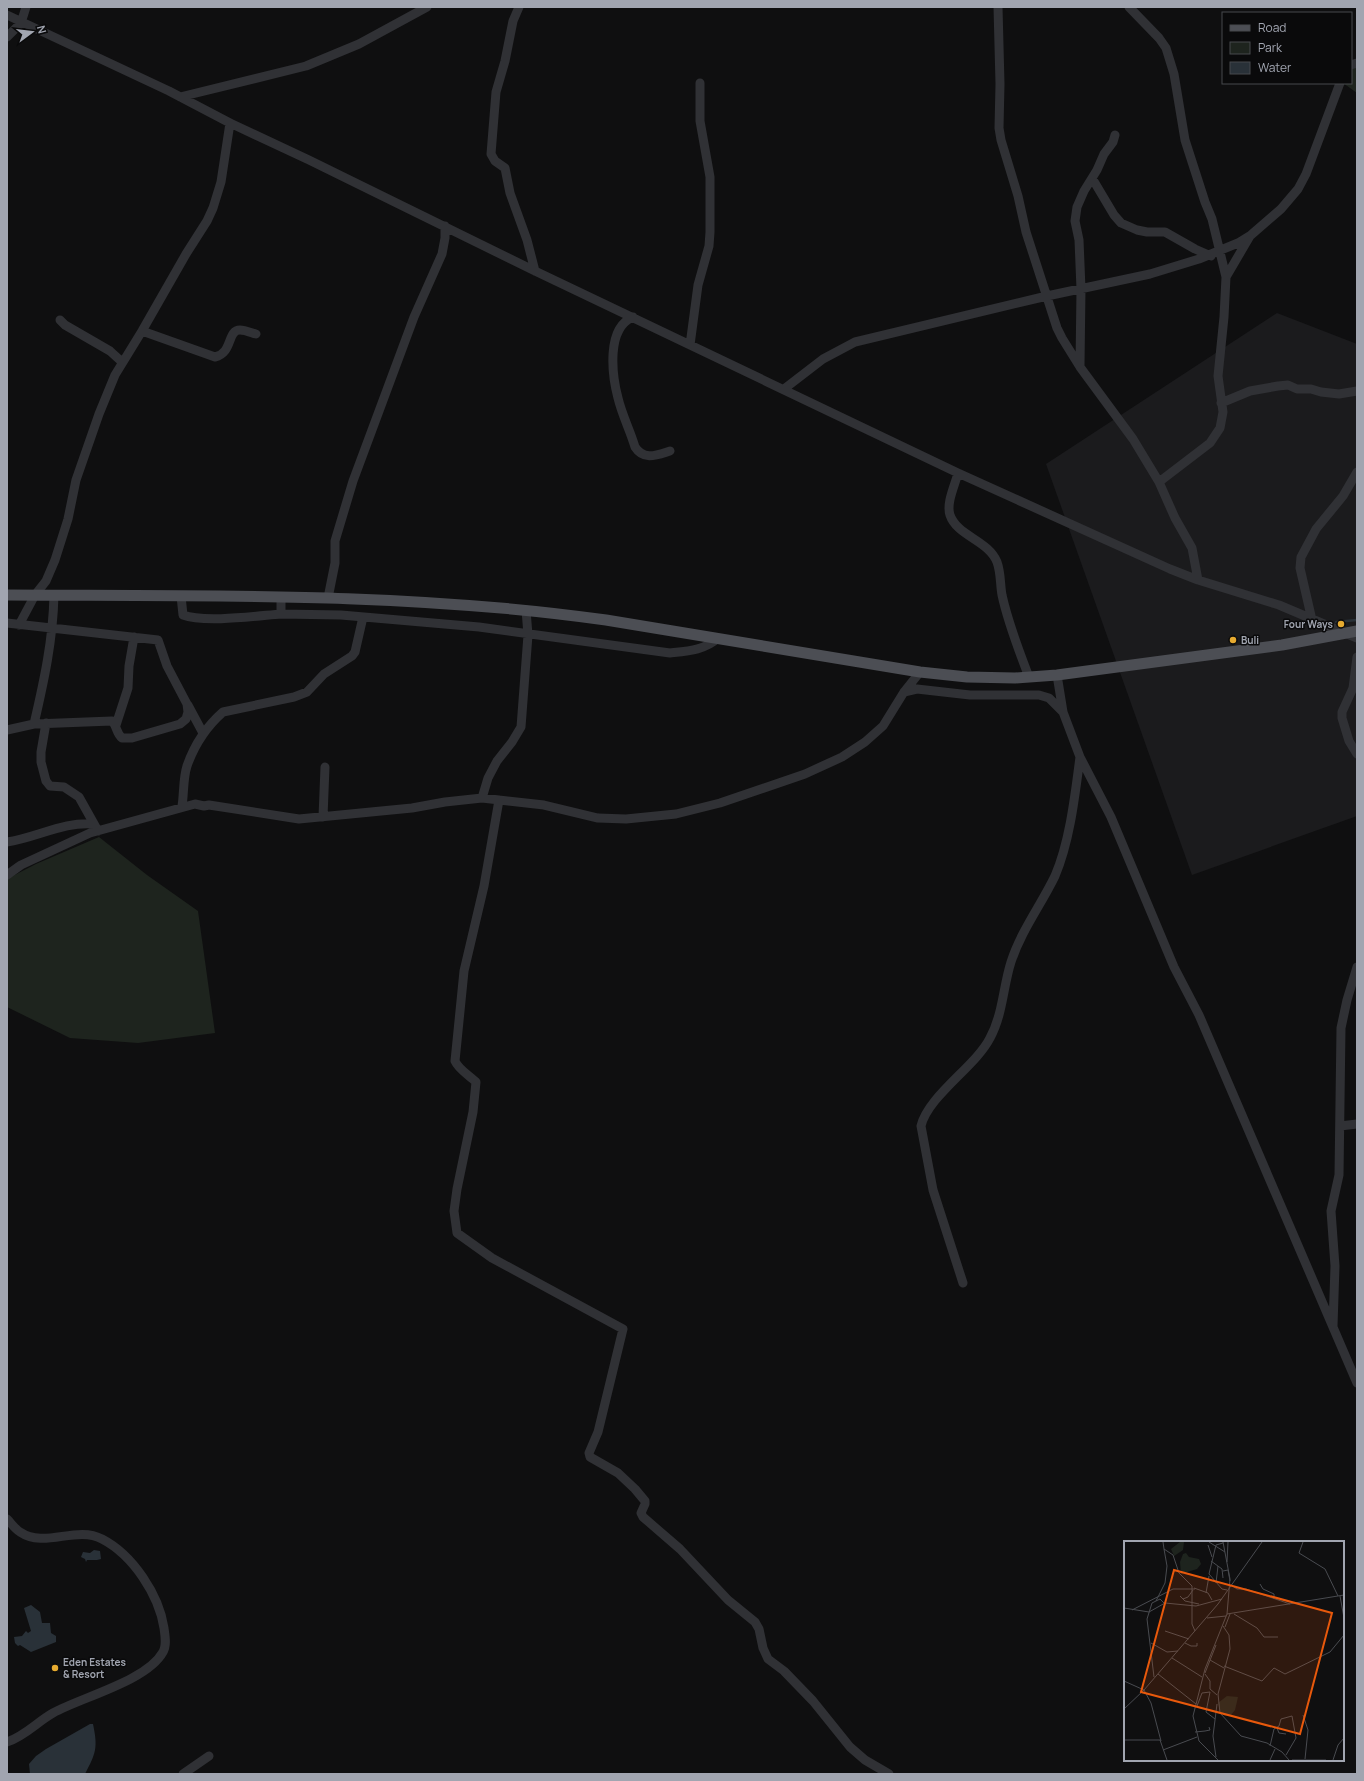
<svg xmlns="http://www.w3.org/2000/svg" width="1364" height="1781" font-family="Manrope,sans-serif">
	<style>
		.built { fill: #1b1b1d }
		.green { fill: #1e241e }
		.water { fill: #293138 }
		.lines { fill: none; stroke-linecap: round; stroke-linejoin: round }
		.stream { stroke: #293138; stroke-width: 2.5 }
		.minor { stroke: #303135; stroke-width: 9 }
		.major { stroke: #4c4e54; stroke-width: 11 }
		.poi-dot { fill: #e7ab30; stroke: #0a0a0b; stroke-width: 1.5 }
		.labels { text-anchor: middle; stroke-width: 3; stroke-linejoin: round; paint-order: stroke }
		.poi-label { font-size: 10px; font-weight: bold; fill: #a1a5b0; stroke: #0a0a0b; text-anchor: start }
		.inset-road { fill: none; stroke: #494b50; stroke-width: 1 }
		.view { fill: #e8590c; fill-opacity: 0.15; stroke: #e8590c; stroke-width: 2 }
		.inset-edge { fill: none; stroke: #a1a5b0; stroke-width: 2 }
	</style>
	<rect width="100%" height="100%" fill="#0f0f10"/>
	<!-- built -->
	<path class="built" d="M1277 313 1357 344V816L1192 875 1046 464Z"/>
	<!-- green -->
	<path class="green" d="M1357 67V93L1343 83H1351V70Z
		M99 837 147 875 198 911 215 1033 138 1043 70 1038 7 1007V879L36 864Z"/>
	<!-- water -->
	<path class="water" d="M94 1550 100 1551 101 1559 97 1560H87L86 1562 85 1559 81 1557 83 1552 90 1553Z
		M31 1605 40 1612 42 1623H50L51 1633 56 1636V1642L31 1652 20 1645 18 1646 15 1643 14 1637 22 1636 26 1631 28 1633 31 1631 24 1608Z
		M90 1724H93C98 1748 96 1753 85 1774H30L29 1764 36 1756 46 1749Z"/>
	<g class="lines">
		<!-- stream -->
		<path class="stream" d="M1336 622 1357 620"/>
		<!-- minor -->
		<path class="minor" d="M519 7 513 21 505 61 496 92 491 154 495 161 505 168 510 193 527 240 535 271
			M998 7 1000 84 999 128 1001 140 1018 196 1026 232 1057 328 1062 338 1080 367 1133 439 1159 482 1175 518 1192 548 1198 580
			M1129 7 1159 38 1166 48 1174 74 1185 140 1205 202 1212 219 1226 277
			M7 15 169 91 230 123 309 160 535 271 958 473 1170 569 1198 580 1279 605 1357 638
			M7 37 21 23 26 7
			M1351 65 1357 63
			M180 97 306 66 359 44 427 7
			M1092 178 1114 215 1121 223 1137 230 1147 232H1165L1195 249 1211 256
			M633 317C606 328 612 375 618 398 622 415 630 430 635 447 644 461 657 455 670 451
			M60 320 65 325 110 351 122 362
			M142 331 215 357C233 353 227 330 240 330 245 330 252 333 256 334
			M690 345 698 285 709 246 710 232V177L700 121V83
			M1080 365 1081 289 1079 240 1075 221 1077 207 1084 191 1097 170 1104 154 1113 142 1115 135
			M784 389 823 359 855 342 1047 296 1150 274 1199 259 1238 243 1251 235 1281 209 1298 189 1306 174 1340 83
			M1221 403 1250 391 1278 386 1288 385 1297 389H1311L1321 392 1339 394 1357 391
			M958 473C955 485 946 503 950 515 957 536 988 540 997 562 1001 573 1000 584 1002 595 1008 623 1019 651 1029 677
			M1159 482 1210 443 1220 428 1223 412 1218 376 1224 317 1226 277 1250 236
			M181 596 183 615C204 623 256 616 281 614V598
			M328 598 335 563V541L353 481 414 317 442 254 445 238V226
			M281 614 341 615 479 627 670 653C688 651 705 650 718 638
			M1312 620 1300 568 1301 557 1316 529 1343 496 1357 472
			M7 623 158 640 167 666 187 704 188 712 186 719 180 724 132 738H122C116 733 117 726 112 721L34 724 7 730
			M19 625 35 595 46 581 55 560 68 519 76 480 99 414 115 375 142 331 186 254 207 221 213 208 221 182 230 123
			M1357 657 1353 688 1342 712V718L1349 741 1357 754
			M1057 675 1063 712 1080 757 1111 817 1174 967 1199 1015 1357 1383
			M904 692 917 689 970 695H1039L1049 698 1062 711
			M188 705 203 733
			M46 723 41 752V762L46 781 50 786 64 787 79 797 98 831
			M34 724C44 681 53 640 54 595
			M116 725 128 688 129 666 134 637
			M482 798 488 778 497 761 512 742 521 727 528 635 526 610
			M499 800 484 886 464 971 455 1061C459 1070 469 1075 476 1082L473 1112 457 1189 454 1211 457 1233 492 1258 623 1329 598 1432 589 1453 590 1457 618 1473 635 1489 645 1501V1504L641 1513 643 1517 680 1549 728 1600 755 1622 759 1629 763 1648 768 1659 784 1671 813 1701 850 1747 865 1760 889 1774
			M182 806C184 794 183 778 187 766 194 746 207 726 223 712L294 697 307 692 324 674 352 656 355 652 363 617
			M323 817 325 767
			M7 842C36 838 64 821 94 824
			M7 875 21 865 90 833 195 804 204 806 209 805 299 819 412 808 445 802 482 798 544 805 598 818 626 819 676 814 720 803 805 774 842 757 865 742 883 726 904 692 920 672
			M1340 1126 1357 1124
			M963 1283 933 1190 921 1126C928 1096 976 1066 990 1038 1003 1014 1003 987 1011 962 1021 931 1041 905 1055 876 1070 841 1075 795 1080 757
			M1333 1326 1335 1266 1331 1211 1339 1175 1341 1028 1347 1000 1357 967
			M7 1519C11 1523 15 1529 20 1532 45 1549 76 1525 102 1539 133 1555 159 1595 164 1628 165 1636 167 1645 163 1652 147 1681 82 1697 53 1713 37 1722 25 1736 7 1742
			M183 1774 209 1756"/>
		<!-- major -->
		<path class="major" d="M7 595C207 596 408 592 606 620L920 672 967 677 1015 678 1057 675 1282 645 1357 631"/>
	</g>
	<!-- markers -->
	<g class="poi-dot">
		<circle cx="1341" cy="624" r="4"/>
		<circle cx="1233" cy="640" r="4"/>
		<circle cx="55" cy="1668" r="4"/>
	</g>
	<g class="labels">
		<!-- poi labels -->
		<g class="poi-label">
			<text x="1333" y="628" text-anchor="end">Four Ways</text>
			<text x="1241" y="644">Buli</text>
			<text x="63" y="1666">Eden Estates<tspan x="63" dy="12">&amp; Resort</tspan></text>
		</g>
	</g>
	<!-- overview -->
	<g transform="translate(1124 1541)">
		<rect width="220" height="220" fill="#0f0f10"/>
		<path d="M56 1H60L59 9 50 15 47 8ZM62 12 65 16 75 18 77 23 73 28 57 33 56 21 59 13ZM103 155 114 156 111 169 107 174 101 175 96 171 94 162Z" fill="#1e241e"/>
		<path class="inset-road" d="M39 1 40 8 49 14 55 32 68 45V83L71 90M85 1 101 11M179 1 175 12 201 28 214 55M99 2 92 4 85 33 98 48 103 49M84 4 88 16M87 20 98 28 99 37M103 21 104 1M99 30 104 29 106 40M92 42 94 25M136 43 139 48 150 53V58M107 44 113 48H122L166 63M70 47 84 52 88 59M82 52 85 35M56 55 61 60 75 63M216 55 220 77M59 58 64 56 69 49M32 60 41 42 43 25 40 8M0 67 25 71 41 62 72 65 98 58M8 69 49 48H71M103 73 220 54M110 73 133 87 140 96H154M83 77 102 75M99 85 105 94 106 108 94 153 96 172 117 195 143 202 158 211 165 219M101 86 106 73M41 90 65 98M27 102 43 111 54 110M61 102 67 105H73V102M48 117 78 136M86 119 100 127M100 125 138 140 150 127 161 133 206 111 220 94M81 132 92 104M34 133 72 163M81 133 86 140V148L93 154M30 136 23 78 28 62 36 58 40 62M0 140 20 149 27 162 37 200M73 165 78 152 86 151 82 171 91 178M0 168 20 149 94 63 138 1M179 174 184 189 181 218M153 187 155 192 162 193M71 191 81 190 86 189 85 186M0 199H36L43 219M146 205 150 188 155 185 157 178 168 175 172 197 162 214M39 209 73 196M92 216 89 195 93 163M94 219 75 200 69 175 81 128 103 73 106 38 99 1M146 219 151 208M168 219H202M209 219 214 204 220 197"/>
		<path class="view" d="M50 29 208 72 176 193 17 151Z"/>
		<rect width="220" height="220" class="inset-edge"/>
	</g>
	<!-- border -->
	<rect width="1364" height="1781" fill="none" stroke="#a1a5b0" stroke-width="16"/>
	<!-- legend -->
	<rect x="1222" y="12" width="130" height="72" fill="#0a0a0b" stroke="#46484d"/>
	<rect x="1230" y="25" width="20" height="6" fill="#4c4e54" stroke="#46484d"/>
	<text x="1258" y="32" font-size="12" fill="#a1a5b0">Road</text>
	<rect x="1230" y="42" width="20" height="12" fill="#1e241e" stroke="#46484d"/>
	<text x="1258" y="52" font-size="12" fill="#a1a5b0">Park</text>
	<rect x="1230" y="62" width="20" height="12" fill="#293138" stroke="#46484d"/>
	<text x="1258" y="72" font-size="12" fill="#a1a5b0">Water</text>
	<!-- north arrow -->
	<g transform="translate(32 32) rotate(75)" stroke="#0a0a0b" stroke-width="3" paint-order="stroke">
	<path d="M0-3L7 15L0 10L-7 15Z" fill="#a1a5b0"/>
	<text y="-6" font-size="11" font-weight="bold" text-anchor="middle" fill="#a1a5b0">N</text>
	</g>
</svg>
